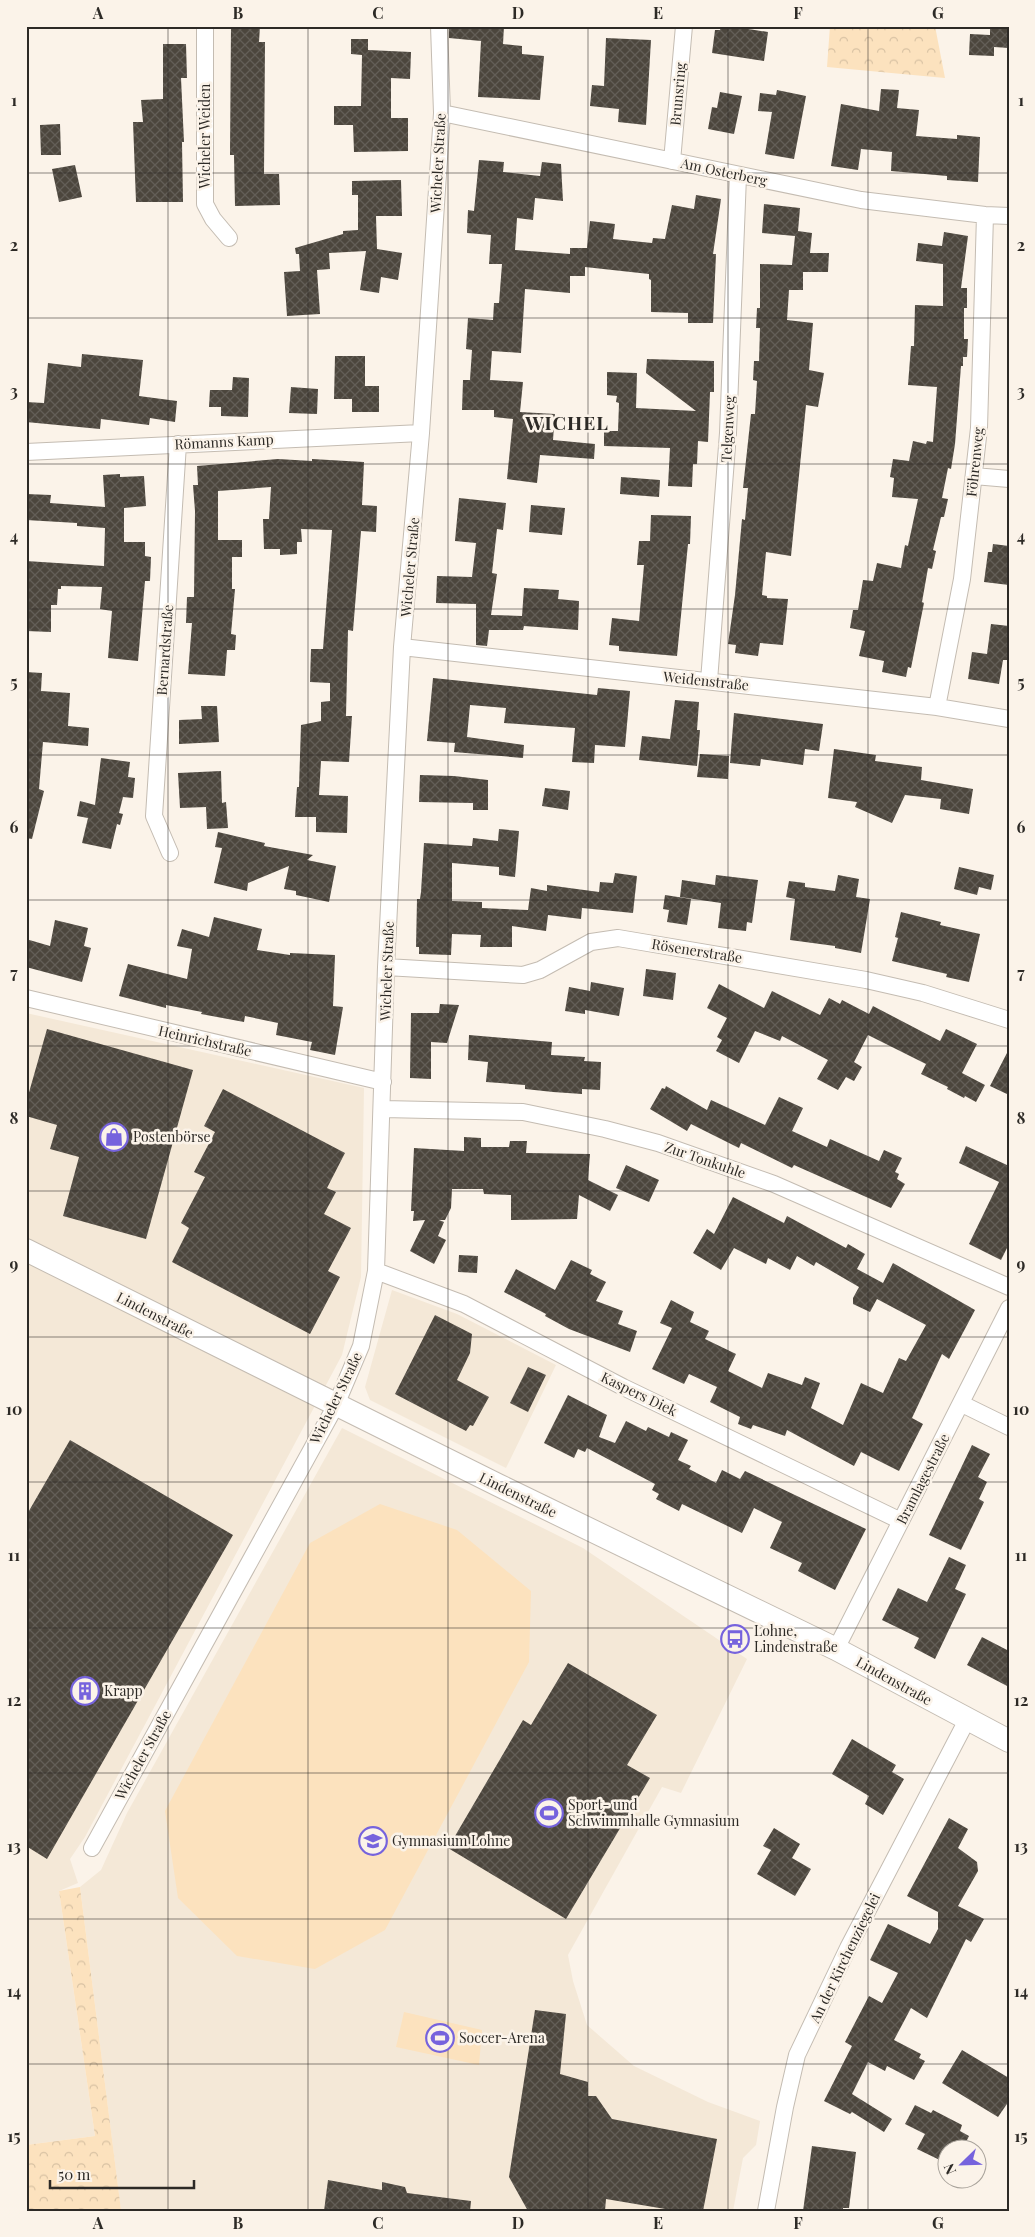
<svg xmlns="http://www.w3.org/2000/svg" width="1035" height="2237" font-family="'Playfair Display',serif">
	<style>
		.built { fill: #f4e8d7 }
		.grass { fill: #fce2be }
		.forest { fill: url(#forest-crowns) }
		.building { fill: url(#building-cross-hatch) }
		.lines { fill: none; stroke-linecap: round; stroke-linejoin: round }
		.street-casing { stroke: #c4bcb2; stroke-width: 18 }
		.secondary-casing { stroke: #c4bcb2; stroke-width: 24 }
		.street { stroke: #fff; stroke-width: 16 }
		.secondary { stroke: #fff; stroke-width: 22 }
		.grid { fill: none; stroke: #2d2a26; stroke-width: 1; stroke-opacity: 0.55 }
		.labels { text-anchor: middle; stroke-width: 5; stroke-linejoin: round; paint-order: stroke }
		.street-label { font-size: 14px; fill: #2d2a26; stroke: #fbf3e9 }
		.poi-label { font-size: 14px; fill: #2d2a26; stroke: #fbf3e9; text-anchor: start }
		.district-label { font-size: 19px; font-weight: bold; letter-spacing: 1px; fill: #2d2a26; stroke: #fbf3e9 }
		.neatline { fill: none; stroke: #2d2a26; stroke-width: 2 }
		.grid-label { font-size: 16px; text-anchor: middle; font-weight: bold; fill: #2d2a26 }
	</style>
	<defs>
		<pattern id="forest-crowns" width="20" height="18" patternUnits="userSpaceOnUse" patternTransform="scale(1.25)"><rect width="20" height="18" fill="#fce2be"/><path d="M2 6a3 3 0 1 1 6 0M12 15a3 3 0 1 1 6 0" fill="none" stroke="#d8c2a3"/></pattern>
		<pattern id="building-cross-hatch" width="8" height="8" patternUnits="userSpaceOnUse" patternTransform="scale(1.25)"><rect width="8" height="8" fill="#4c463d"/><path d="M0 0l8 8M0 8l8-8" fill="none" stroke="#635e57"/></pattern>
	</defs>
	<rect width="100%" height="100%" fill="#fbf3e9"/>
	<!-- built -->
	<path class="built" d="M26 1013 364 1088 361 1277 342 1355 85 1837 70 1859 78 1883 59 1891 95 2136 26 2145Z
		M392 1290 457 1314 556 1365 506 1468 370 1400 365 1387Z
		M342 1428 583 1548 747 1659 681 1793 662 1787 568 1955 573 1981 587 2025 634 2066 708 2102 760 2121 756 2145 743 2158 733 2211H121L80 1887 101 1870 127 1813Z"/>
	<!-- grass -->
	<path class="grass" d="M380 1504 457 1530 531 1591 529 1662 385 1930 315 1969 237 1956 178 1898 165 1811 310 1543Z
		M404 2012 482 2030 479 2065 396 2047Z"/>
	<!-- forest -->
	<path class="forest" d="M830 26H935L945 78 827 67Z
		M80 1887 121 2210 26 2211V2145L95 2136 59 1891Z"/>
	<!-- building -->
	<path class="building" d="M231 26H260L259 42H265L264 174H279L280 205 235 206 234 155H230Z
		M449 26H504L503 44 522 46V54L544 56 540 100 478 97 481 41 449 38Z
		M721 26H742V28L768 32 764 61 712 53 715 30H720Z
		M990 26H1009V48L994 47V56L969 55 970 34 990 35Z
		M606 38 651 40 646 125 618 122 619 109 590 106 592 85 604 86Z
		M351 39H368V50L411 52 410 79 391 78V118H408V151L354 152 353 125H334V106H361L362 55 351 54Z
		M163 44H186L187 78H181L184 142H182L183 202H136L133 122H143L141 100 163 99Z
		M881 89 899 90 897 108 919 110 916 136 957 139V135L980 137 978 182 947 180V176L891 171 892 152 861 149 858 170 831 166 841 104 879 111Z
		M777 90 806 96 794 159 765 154 772 112 758 111 760 93 776 95Z
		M720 92 742 96 734 134 708 129 712 107 717 108Z
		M60 124 61 155H41L40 125Z
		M479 160 504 162 503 172 540 176 542 162 561 164 563 201 535 198 533 220 517 218 515 250 570 254V248H587L590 221 615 224 613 239 652 243 653 238 665 239 672 205 694 209 696 195 721 199 713 254H716L713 323H688V313L651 312V280L649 279V274L585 267V276H570V293L525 289 521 353 492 351 490 380 523 382 520 412 555 414 553 440 595 444 594 459 540 455 537 483 507 479 513 419 494 417V410H462L463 380H470L472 350 466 349 468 318 493 320 494 303H499L502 264H489L491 235 467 233 468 210 474 211Z
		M75 165 82 197 59 202 52 169Z
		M401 180 402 216H376L377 249 402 253 398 280 381 277 379 293 360 290 366 251 329 253 330 269 317 270 320 314 287 316 284 272 300 271 299 254H296L295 248 343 234V231L358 230V195H352V181Z
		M764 204 800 208 798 231 812 233 810 253H829L828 272H803V290H789L787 320 813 323 809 370 824 373 818 407 806 405 791 556 766 552 762 595 767 596V598L788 599 783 645 760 643 758 656 735 653 736 645 728 644 735 595 742 519 745 520 748 488H743L751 414H755L757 381 753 380 754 361H759L760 328H756L757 308H760V264L792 265 795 236 762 233Z
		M944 232 968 236 961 288H967V308H964V339H968L967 357H963V366H961L955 444 951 469 948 468 942 498 948 499 944 517H941L933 550 936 551 932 569 928 568 922 602 924 603 911 668 908 667 906 677 882 672 884 661 859 656 865 631 850 628 853 610H858L863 580 873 581 877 563 901 568 905 545 908 546 918 499 892 497 894 478 890 477 893 459 909 461 913 441 926 444 927 441 933 442 937 387 908 385 911 346H914L915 305 943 306V264L916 261 918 243 942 246Z
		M82 354 143 360 139 396 177 401 175 422 150 418 149 425 101 419 100 429 26 422V402L44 403 48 363 81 367Z
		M335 356H365V386H379V412H352V399H334Z
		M647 359 714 361V392H710L708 442 698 441 697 464H693L692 487 668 486 670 448 604 446V431H618L619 403 616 402 617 396 607 395V372L637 373 636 408 696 411 646 373Z
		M233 377 249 378 248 417 221 416V407H209L210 390H232Z
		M291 387 318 389 317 414 289 413Z
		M278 459 312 461V459L364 462 362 505 377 506 376 532 361 531 353 631 348 630 346 716H352L349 762 321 761 319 795 348 796 347 833 316 832V817H295L297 787H299L301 725 321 721V702L330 701V683L310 682 311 649H323L332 530 301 529 302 542H297V554L280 555V549H264L263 519H269L271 487 218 491V540H242V557H232V589H235L231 634 236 635 235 650H227L225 676 188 674 192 623H186L187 597H194L195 511 193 485H198L197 466Z
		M120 474V477L144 476 146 506 124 508V542H145V556L151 557 150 581H145L138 661 108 658 112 611 100 609 102 587 61 586V589H58L57 605H51V632L26 631V561L104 566 105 528 77 526V523L26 520V494L51 495 50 503 105 507 103 475Z
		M621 477 660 480 659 497 620 494Z
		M459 498 506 503 503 530 497 529 492 573 497 574 491 615 522 616 524 588 559 590 558 599 579 601 578 630 524 626 523 630H489L487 646 476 645V604L436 603 437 576 472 577 476 543 455 541Z
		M531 505 565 508 562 535 529 532Z
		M651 515 691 516 690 544H688L677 656 619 651V646L609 645 612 618 639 621 644 565H637L639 541H650Z
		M993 544 1009 546V585L984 582 988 552H992Z
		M991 624 1009 626V660H1003L999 684 968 679 972 652 987 654Z
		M26 672 42 673 41 691 70 693 68 726 89 728 88 746 43 742 39 789 44 791 32 839 26 838Z
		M433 678 597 695 598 688 630 691 625 747 595 745 594 763 572 762 575 728 504 723 506 708 470 705 467 737 524 745 523 758 454 752 455 743 427 741Z
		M675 700 699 702 697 730H700L697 766 639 760 642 736 670 739Z
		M201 706H217L219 742 179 744V720L202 719Z
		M734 713 823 724 819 751 805 749 803 765 761 759 760 766 730 763Z
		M834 749 876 755 875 761 922 767 921 780 973 789 969 814 940 809 941 799 905 795 892 823 855 807 857 802 828 798Z
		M700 754 729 756 728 779 697 777Z
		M101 758 130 762 128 777 135 778 133 798 123 797 119 813 123 814 120 825 117 824 111 849 82 843 88 818 77 816 80 801 95 805Z
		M221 771 222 803 226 802 228 828 207 829 206 807 180 808 178 773Z
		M420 775 454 776 488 780V810H473V803L419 802Z
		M545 788 570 791 568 810 542 806Z
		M499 829 519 831 515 877 499 875V867L452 863V901L482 902V908L528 910 531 888 547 891V885L599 892 600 882 613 883 615 873 637 876 633 913 582 908 581 919 548 915 546 931 512 926V947H480L481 935 452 934 451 955 419 954V947H416L417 899H420L421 892 424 843 472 846 473 838 498 841Z
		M218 832 265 843 264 846 313 855 307 860 336 866 329 902 296 895V891L284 889 289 866 248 883 247 891 214 883 222 848 215 847Z
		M959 867 994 875 991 890 979 887 977 895 954 889Z
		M716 875 758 880 752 923 747 922 746 931 718 928 721 903 680 897 682 880 715 885Z
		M838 875 859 879 856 897 870 899 861 953 835 948V946L790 940 795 899 786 897 789 881 805 883V887L835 891Z
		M665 895 691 899 687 925 667 922 669 910 663 909Z
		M901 912 941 922 940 925 980 934 969 982 946 977 947 974 892 961 898 938 895 937Z
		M214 917 262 929 257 950 290 955V953L335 955 333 1006 343 1007 335 1055 310 1050 312 1042 276 1035 278 1023 245 1016 244 1022 201 1014 202 1012 166 1005V1008L119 996 128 964 187 979 192 949 177 946 182 929 209 937Z
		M55 920 88 928 84 946 91 948 82 982 26 967V939L50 946Z
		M646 969 676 973 673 1000 643 996Z
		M591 982 624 988 619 1016 585 1010V1014L565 1011 569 987 590 991Z
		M719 984 764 1008 772 991 820 1015 829 998 840 1004 842 1000 869 1014 873 1006 940 1041 946 1029 977 1044 962 1073 985 1085 976 1102 965 1096 964 1098 947 1089 948 1087 921 1074 926 1064 868 1035 854 1062 862 1067 854 1081 846 1077 838 1090 817 1079 828 1060 782 1036 780 1041 755 1031 739 1063 716 1051 722 1040 717 1037 727 1018 707 1008Z
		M440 1004 459 1005 447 1043 431 1042V1079L410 1078 411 1013H439Z
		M47 1029 193 1070 146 1239 63 1216 79 1157 50 1149 57 1125 26 1116V1103Z
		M469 1035 552 1042 551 1055 585 1057 584 1061 601 1062 600 1090 582 1089V1094L553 1092 525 1089V1085L486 1082 488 1062 468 1060Z
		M1009 1049V1095L990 1086Z
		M666 1086 707 1110 711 1100 765 1125 779 1097 803 1108 792 1131 827 1147 830 1139 879 1161 884 1150 902 1158 895 1172 899 1174 897 1179 905 1184 891 1208 794 1165 792 1168 741 1143 739 1148 691 1124 687 1131 650 1109 662 1088 665 1089Z
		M223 1089 345 1153 327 1188 336 1192 324 1214 351 1228 328 1271 340 1277 310 1334 172 1262 189 1228 181 1223 205 1177 194 1172 215 1132 204 1126Z
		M464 1137 481 1138V1147H509L510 1141H527L526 1153 590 1154 588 1180 618 1195 610 1211 579 1195 577 1219 511 1220V1195L484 1194 483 1189H452L451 1208 445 1220H439L444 1222 438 1236 446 1240 434 1264 410 1251 425 1220 413 1221 414 1211H411L414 1148 464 1151Z
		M966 1146 1007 1165 1009 1161V1244L1001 1260 969 1244 999 1182 959 1163Z
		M626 1165 659 1180 649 1202 616 1188Z
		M733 1197 784 1223 787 1216 846 1248 848 1244 865 1254 857 1269 883 1283 893 1263 975 1310 949 1359 942 1354 912 1418 923 1424 899 1471 861 1452 854 1466 787 1430 785 1436 753 1425 751 1429 738 1424 740 1417 710 1402 717 1387 689 1374 684 1384 652 1369 672 1328 660 1323 671 1300 694 1312 690 1322 709 1331 705 1339 736 1354 728 1371 762 1388 768 1373 802 1385 805 1377 820 1383 811 1408 843 1425 861 1383 883 1393 899 1358 906 1361 926 1325 877 1299 870 1312 853 1304V1298L859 1287 816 1262 814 1266 797 1256 790 1270 768 1258 766 1264 734 1248 721 1270 693 1253 707 1229 714 1234Z
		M459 1255 478 1256 477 1273 458 1272Z
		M571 1260 592 1270 590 1274 606 1282 596 1301 623 1311 618 1324 637 1331 630 1352 569 1329 545 1316 546 1314 504 1292 516 1269 555 1290Z
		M435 1315 472 1334 470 1353 457 1380 489 1397 473 1426 470 1425 466 1431 395 1394Z
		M528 1367 546 1375 528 1412 510 1403Z
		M568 1395 607 1415 599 1437 615 1443 626 1421 646 1431 648 1427 669 1437 671 1432 688 1440 678 1460 691 1466 689 1469 716 1483 722 1470 740 1479 745 1471 866 1529 835 1590 798 1571 802 1563 770 1548 782 1522 754 1508 742 1533 682 1504 679 1511 656 1499 659 1494 652 1490 655 1484 587 1448 585 1452 578 1449 574 1458 544 1443Z
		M70 1440 233 1535 47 1859 26 1846V1516Z
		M972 1445 990 1454 978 1477 987 1482 979 1499 984 1502 961 1550 929 1535Z
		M949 1557 966 1565 955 1589 966 1594 935 1659 914 1648 919 1638 882 1620 898 1588 927 1602Z
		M982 1637 1009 1651V1687L967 1665Z
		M568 1663 657 1715 627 1765 650 1778 566 1919 448 1848 523 1720 531 1725Z
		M852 1739 896 1765 892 1772 904 1779 883 1815 865 1804 869 1796 832 1774Z
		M949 1818 968 1829 958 1848 977 1862 978 1871 958 1906 984 1919 971 1942 966 1939 927 2018 911 2008 894 2040 921 2054 919 2058 925 2061 914 2080 887 2066 885 2071 868 2062 852 2094 892 2119 884 2132 852 2112 850 2114 824 2101 852 2046 845 2042 869 1996 882 2003 898 1973 870 1960 888 1924 930 1944 938 1929V1912L907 1896Z
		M774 1828 800 1844 792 1858 811 1869 795 1896 757 1874 771 1850 763 1846Z
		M535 2010 566 2014 560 2074 588 2082V2096H596L612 2119 717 2139 703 2211H677L606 2199 605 2211H528L509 2177Z
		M962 2050 1009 2078V2101L998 2117 942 2083Z
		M915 2105 931 2113 933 2110 962 2125 960 2131 969 2136 962 2150H948V2164L917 2149 925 2134 905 2124Z
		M812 2146 856 2152 849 2208H843V2211H803Z
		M328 2180 382 2190V2182L405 2187 407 2193 471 2201 470 2211H324Z"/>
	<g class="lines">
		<defs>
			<path id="street" d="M205 26V204L213 219 229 238
				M442 113 861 200 985 215 1009 216
				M672 161 684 26
				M26 452 421 433
				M974 476 1009 479
				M402 647 937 707 1009 719
				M709 681 728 433 738 176
				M937 707 962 579 979 428 985 215
				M170 853 154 816 178 444
				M386 967 523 975 540 970 591 942 618 938 866 980 923 993 1009 1020
				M26 998 383 1082
				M383 1109 523 1112 605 1129 658 1143 774 1184 1009 1287
				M376 1271 464 1304 623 1387 901 1521
				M962 1404 1009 1427
				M836 1649 1009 1308
				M92 1848 336 1405 361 1346 376 1271 386 967 402 647 421 433 442 113 439 26
				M766 2211 785 2107 797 2055 848 1948 967 1720"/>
			<path id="secondary" d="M26 1250 498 1485 836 1649 1009 1741"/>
		</defs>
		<!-- street casing -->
		<use href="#street" class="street-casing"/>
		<!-- secondary casing -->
		<use href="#secondary" class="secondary-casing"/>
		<!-- street -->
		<use href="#street" class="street"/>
		<!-- secondary -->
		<use href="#secondary" class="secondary"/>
	</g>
	<!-- grid -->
	<path class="grid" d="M168 26V2211M308 26V2211M448 26V2211M588 26V2211M728 26V2211M868 26V2211M26 173H1009M26 318H1009M26 464H1009M26 609H1009M26 755H1009M26 900H1009M26 1046H1009M26 1191H1009M26 1337H1009M26 1482H1009M26 1628H1009M26 1773H1009M26 1919H1009M26 2064H1009"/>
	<!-- icons -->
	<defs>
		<symbol id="shop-ring" viewBox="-11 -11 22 22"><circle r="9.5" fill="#fbf3e9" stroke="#7663dd" stroke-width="1.5"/><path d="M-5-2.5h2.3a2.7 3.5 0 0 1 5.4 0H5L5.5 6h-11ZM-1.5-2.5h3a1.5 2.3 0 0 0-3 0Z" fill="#7663dd"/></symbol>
		<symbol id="bus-ring" viewBox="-11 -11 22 22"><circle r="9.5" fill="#fbf3e9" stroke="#7663dd" stroke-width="1.5"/><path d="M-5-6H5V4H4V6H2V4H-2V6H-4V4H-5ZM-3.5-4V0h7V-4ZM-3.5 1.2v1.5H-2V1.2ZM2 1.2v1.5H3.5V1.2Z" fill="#7663dd"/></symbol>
		<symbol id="building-ring" viewBox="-11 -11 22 22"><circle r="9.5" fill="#fbf3e9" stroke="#7663dd" stroke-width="1.5"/><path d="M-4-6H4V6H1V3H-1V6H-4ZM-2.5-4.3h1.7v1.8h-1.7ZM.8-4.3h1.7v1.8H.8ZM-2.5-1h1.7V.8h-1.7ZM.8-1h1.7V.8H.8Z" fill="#7663dd"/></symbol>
		<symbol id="stadium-ring" viewBox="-11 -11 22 22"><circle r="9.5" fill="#fbf3e9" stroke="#7663dd" stroke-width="1.5"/><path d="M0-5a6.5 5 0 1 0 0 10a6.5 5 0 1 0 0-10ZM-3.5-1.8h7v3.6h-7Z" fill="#7663dd"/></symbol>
		<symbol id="school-ring" viewBox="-11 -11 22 22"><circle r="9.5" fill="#fbf3e9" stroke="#7663dd" stroke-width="1.5"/><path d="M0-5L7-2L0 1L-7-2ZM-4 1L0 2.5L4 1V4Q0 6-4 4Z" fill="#7663dd"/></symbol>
	</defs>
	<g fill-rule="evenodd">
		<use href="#shop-ring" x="98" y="1121" width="32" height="32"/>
		<use href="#bus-ring" x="719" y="1623" width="32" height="32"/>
		<use href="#building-ring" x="69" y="1675" width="32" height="32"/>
		<use href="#stadium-ring" x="533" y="1797" width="32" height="32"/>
		<use href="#school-ring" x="357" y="1825" width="32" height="32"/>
		<use href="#stadium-ring" x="424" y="2022" width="32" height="32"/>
	</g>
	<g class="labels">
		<!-- street labels -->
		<g class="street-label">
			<text transform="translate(678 94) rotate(-85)" y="5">Brunsring</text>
			<text transform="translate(205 136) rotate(-90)" y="5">Wicheler Weiden</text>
			<text transform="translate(438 163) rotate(-87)" y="5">Wicheler Straße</text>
			<text transform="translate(724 172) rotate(12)" y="5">Am Osterberg</text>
			<text transform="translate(728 429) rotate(-87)" y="5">Telgenweg</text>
			<text transform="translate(224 442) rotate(-3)" y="5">Römanns Kamp</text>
			<text transform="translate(975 462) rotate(-84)" y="5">Föhrenweg</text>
			<text transform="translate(410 567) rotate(-85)" y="5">Wicheler Straße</text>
			<text transform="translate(165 650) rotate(-86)" y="5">Bernardstraße</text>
			<text transform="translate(706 681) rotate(6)" y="5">Weidenstraße</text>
			<text transform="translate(697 951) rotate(9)" y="5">Rösenerstraße</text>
			<text transform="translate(387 971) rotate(-88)" y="5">Wicheler Straße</text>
			<text transform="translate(205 1041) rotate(13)" y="5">Heinrichstraße</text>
			<text transform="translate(705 1160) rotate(19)" y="5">Zur Tonkuhle</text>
			<text transform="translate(155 1315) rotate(27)" y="5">Lindenstraße</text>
			<text transform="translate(639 1394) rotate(26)" y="5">Kaspers Diek</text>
			<text transform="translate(336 1398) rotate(-64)" y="5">Wicheler Straße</text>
			<text transform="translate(923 1479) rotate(-63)" y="5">Bramlagestraße</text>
			<text transform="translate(518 1495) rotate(26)" y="5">Lindenstraße</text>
			<text transform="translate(894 1681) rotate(29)" y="5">Lindenstraße</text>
			<text transform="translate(143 1755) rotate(-61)" y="5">Wicheler Straße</text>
			<text transform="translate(845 1958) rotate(-64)" y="5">An der Kirchenziegelei</text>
		</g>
		<!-- poi labels -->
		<g class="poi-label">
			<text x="133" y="1142">Postenbörse</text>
			<text x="754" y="1636">Lohne,<tspan x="754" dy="16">Lindenstraße</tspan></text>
			<text x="104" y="1696">Krapp</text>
			<text x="568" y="1810">Sport- und<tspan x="568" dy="16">Schwimmhalle Gymnasium</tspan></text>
			<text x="392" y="1846">Gymnasium Lohne</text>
			<text x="459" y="2043">Soccer-Arena</text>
		</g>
		<!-- district labels -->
		<g class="district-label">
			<text x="567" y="430">WICHEL</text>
		</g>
	</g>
	<!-- border -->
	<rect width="1035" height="2237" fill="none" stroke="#fbf3e9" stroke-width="55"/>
	<!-- north arrow -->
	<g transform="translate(962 2164) rotate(247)"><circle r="24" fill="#fbf3e9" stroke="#a9a39b"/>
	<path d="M0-4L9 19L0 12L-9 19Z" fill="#7663dd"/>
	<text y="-8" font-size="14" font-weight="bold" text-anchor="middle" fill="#2d2a26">N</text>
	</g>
	<!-- scale -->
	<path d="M50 2180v8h144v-8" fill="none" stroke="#2d2a26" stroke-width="2.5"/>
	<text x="58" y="2180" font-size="15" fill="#2d2a26" stroke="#fbf3e9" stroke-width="4" paint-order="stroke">50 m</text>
	<rect x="28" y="28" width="980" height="2182" class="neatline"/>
	<g class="grid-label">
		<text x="98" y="19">A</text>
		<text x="238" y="19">B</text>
		<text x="378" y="19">C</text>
		<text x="518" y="19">D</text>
		<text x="658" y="19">E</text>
		<text x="798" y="19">F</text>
		<text x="938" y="19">G</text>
		<text x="14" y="106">1</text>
		<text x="1021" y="106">1</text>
		<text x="14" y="251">2</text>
		<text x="1021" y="251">2</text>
		<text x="14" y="397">3</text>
		<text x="1021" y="397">3</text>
		<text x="14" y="542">4</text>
		<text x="1021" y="542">4</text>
		<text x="14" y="688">5</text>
		<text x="1021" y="688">5</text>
		<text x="14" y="833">6</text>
		<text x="1021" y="833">6</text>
		<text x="14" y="979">7</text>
		<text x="1021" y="979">7</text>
		<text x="14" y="1124">8</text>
		<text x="1021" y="1124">8</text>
		<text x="14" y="1270">9</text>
		<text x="1021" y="1270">9</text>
		<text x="14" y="1415">10</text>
		<text x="1021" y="1415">10</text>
		<text x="14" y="1561">11</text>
		<text x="1021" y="1561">11</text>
		<text x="14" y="1706">12</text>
		<text x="1021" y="1706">12</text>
		<text x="14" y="1852">13</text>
		<text x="1021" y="1852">13</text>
		<text x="14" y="1997">14</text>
		<text x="1021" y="1997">14</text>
		<text x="14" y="2142">15</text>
		<text x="1021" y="2142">15</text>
		<text x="98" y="2229">A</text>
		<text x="238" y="2229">B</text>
		<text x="378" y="2229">C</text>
		<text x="518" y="2229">D</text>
		<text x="658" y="2229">E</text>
		<text x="798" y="2229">F</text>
		<text x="938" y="2229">G</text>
	</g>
</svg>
